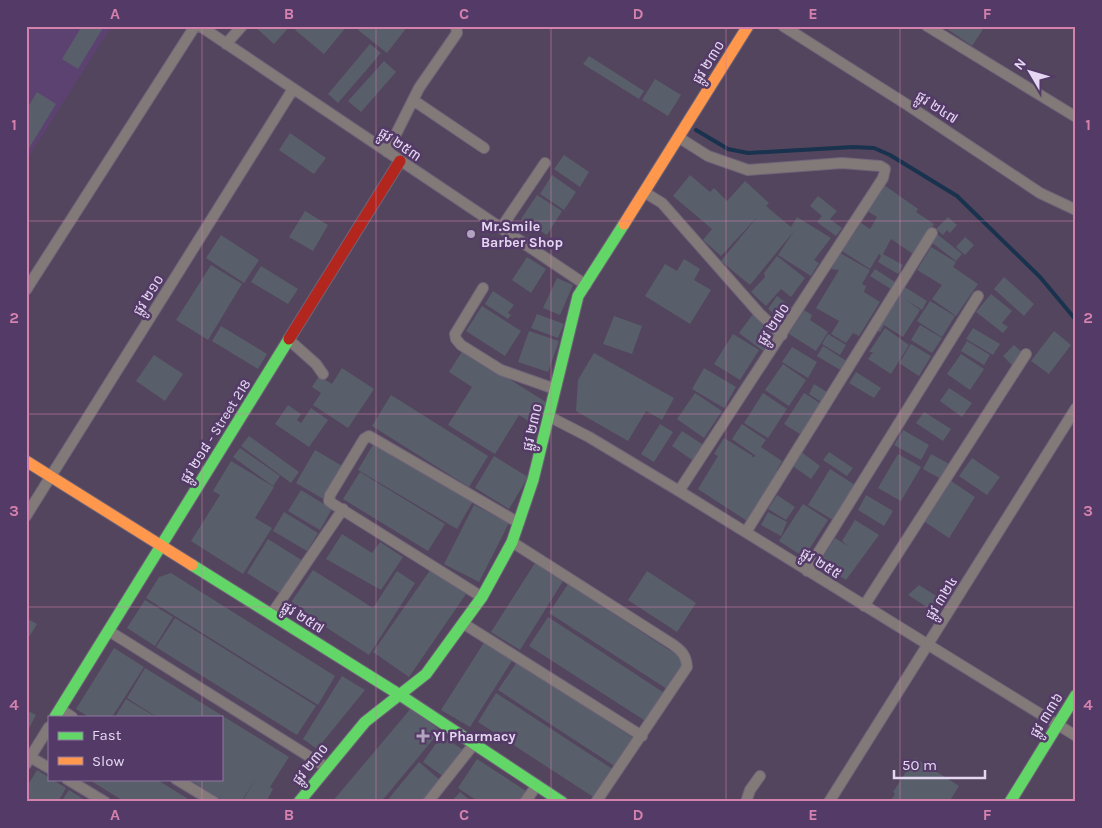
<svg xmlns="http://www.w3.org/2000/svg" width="1102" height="828" font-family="Karla,'Noto Sans Khmer',sans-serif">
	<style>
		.built { fill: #5c4270 }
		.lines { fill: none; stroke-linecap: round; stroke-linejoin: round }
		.stream { stroke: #19324e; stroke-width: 4 }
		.building { fill: #585f6a }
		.street-casing { stroke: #6f6479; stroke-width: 12 }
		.fast-casing { stroke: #6f6479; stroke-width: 13 }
		.slow-casing { stroke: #6f6479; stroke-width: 13 }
		.jam-casing { stroke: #6f6479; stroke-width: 13 }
		.street { stroke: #817a79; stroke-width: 10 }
		.fast { stroke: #63d668; stroke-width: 11 }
		.slow { stroke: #ff974d; stroke-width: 11 }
		.jam { stroke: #b3261e; stroke-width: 11 }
		.grid { fill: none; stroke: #d581ae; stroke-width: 1; stroke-opacity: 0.55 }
		.poi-dot { fill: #b2a4be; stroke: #543b67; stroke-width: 2 }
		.labels { text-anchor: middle; stroke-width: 5; stroke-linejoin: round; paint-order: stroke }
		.street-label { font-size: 14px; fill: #e5d7f2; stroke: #543b67 }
		.poi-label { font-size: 14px; font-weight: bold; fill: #e5d7f2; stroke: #543b67; text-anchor: start }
		.neatline { fill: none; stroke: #d581ae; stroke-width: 2 }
		.grid-label { font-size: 16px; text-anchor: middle; font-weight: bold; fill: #d581ae }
	</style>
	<rect width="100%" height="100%" fill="#53455d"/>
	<!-- built -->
	<path class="built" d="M26 26H112L26 161Z"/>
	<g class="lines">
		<!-- stream -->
		<path class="stream" d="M696 130 728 149 748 153 853 147 874 148 890 155 957 196 1040 277 1076 320"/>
	</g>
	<!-- building -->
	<path class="building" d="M82 26H104L78 69 62 59Z
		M254 26H290L274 44Z
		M298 26H347L324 54 295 30Z
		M361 26H408L387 53 358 30Z
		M943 26H985L972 46Z
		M370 44 381 53 338 103 328 94Z
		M589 56 644 91 639 99 583 64Z
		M384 61 396 72 361 112 348 101Z
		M655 79 681 95 668 116 642 100Z
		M37 92 56 104 26 153V110Z
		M290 133 326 158 314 174 279 150Z
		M564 155 589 172 580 187 554 169Z
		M552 175 576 192 564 210 540 194Z
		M690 175 710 192 714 188 727 201 745 181 769 203 766 206 791 227 797 217 831 238 814 260 819 263 811 276 778 255 794 231 750 285 721 261 759 215 721 256 703 240 712 229 673 196Z
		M884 185 918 209 916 212 934 224 913 254 891 239 883 254 903 265 898 274 878 262 881 256 879 254 870 269 842 251 861 223 870 229 877 217 867 211Z
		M537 195 562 211 547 235 521 219Z
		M818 196 837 211 830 219 842 228 836 236 817 222 822 216 810 206Z
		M305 211 328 225 313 251 289 237Z
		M948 217 957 225 950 233 947 230 943 235 936 229Z
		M937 234 962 254 956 261 931 242Z
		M221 235 259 260 244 283 206 258Z
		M965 237 974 245 965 255 956 247Z
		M931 247 956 262 953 267 978 284 956 316 932 299 942 285 917 270Z
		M840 253 870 270 862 284 866 286 864 292 880 302 859 336 853 333 846 343 831 334 839 321 816 308 839 270 831 269Z
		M777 256 805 278 791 297 781 289 766 306 751 292 765 277 764 273Z
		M527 257 546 269 531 293 512 280Z
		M684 259 700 269 694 280 711 290 690 324 645 296 665 264 677 271Z
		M211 265 242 284 208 340 176 320Z
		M261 266 298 289 288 304 251 282Z
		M875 269 895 282 891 289 870 276Z
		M1004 277 1034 304 1024 316 994 289Z
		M557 278 573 285 560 315 543 308Z
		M903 286 927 301 922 310 905 299 920 310 903 337 884 325 880 332 876 330 900 296 898 295Z
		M493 291 514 305 508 313 511 315 508 319 485 304Z
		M991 294 1012 311 1002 323 1008 327 1003 333 976 312Z
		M777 296 794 309 784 322 768 309Z
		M930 301 955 316 942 337 917 321Z
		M482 306 521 331 505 356 466 331Z
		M804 310 812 315 810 320 828 332 816 351 789 334Z
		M537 314 564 324 558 338 531 328Z
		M753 314 777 332 763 351 739 333Z
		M614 316 642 326 632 354 603 344Z
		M920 325 942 338 932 353 911 340Z
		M221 326 267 354 258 369 212 341Z
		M885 328 909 345 891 374 868 359 873 352H869Z
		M973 328 1000 344 993 355 966 339Z
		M529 331 559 341 548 372 518 362Z
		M1054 331 1071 345 1049 374 1031 361Z
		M733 334 759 350 740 380 714 364Z
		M828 334 846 345 840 355 822 344Z
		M967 341 990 355 984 365 961 351Z
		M911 344 931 356 919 376 899 363Z
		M1014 345 1025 355 1014 367 1003 356Z
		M823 346 848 362 842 371 817 356Z
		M792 347 817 362 808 378 782 362Z
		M463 350 549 404 535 425 519 415 495 454 448 425 472 387 449 372Z
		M594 353 674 398 662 420 646 411 628 441 576 411 578 380Z
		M961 354 984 369 970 390 947 374Z
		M154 355 183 374 165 401 136 381Z
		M783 364 806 380 789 406 765 390Z
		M342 368 374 389 348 428 313 405 321 393 312 387 319 376 332 384Z
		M704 368 736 387 724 408 692 389Z
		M856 372 881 388 874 398 849 383Z
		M814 384 830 394 824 404 809 394Z
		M949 388 972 403 962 417 940 401Z
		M695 393 722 411 704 438 677 419Z
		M763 393 787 409 768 438 744 423Z
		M804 393 823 405 803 436 784 424Z
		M391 395 488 456 469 487 372 426Z
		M288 405 301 414 297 420 301 423 311 408 328 420 309 447 275 424Z
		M924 412 951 429 943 441 916 423Z
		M660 424 673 432 654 462 641 454Z
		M742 424 766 440 761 447 782 461 777 470 781 473 747 521 698 489 718 456 714 454 724 438 753 456 751 458 756 456 732 439Z
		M903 430 929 445 921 460 894 445Z
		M682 431 705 446 695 462 672 446Z
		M249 436 299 472 291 483 241 446Z
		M374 443 473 501 457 529 358 470Z
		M240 448 280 476 273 486 233 457Z
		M315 450 344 467 325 500 296 483Z
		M800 451 820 466 811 479 790 464Z
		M829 452 853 468 847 476 823 460Z
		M898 454 921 467 901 501 878 488Z
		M931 454 951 465 943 480 923 469Z
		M494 456 528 477 509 509 475 488Z
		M972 458 1000 477 987 495 959 476Z
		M231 461 274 487 255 518 272 528 243 574 191 541 220 495 213 491Z
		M830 469 855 485 833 520 808 505Z
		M360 472 445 524 428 551 343 499Z
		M951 481 975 497 949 538 925 522Z
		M301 490 332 509 320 530 288 511Z
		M777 495 795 507 786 520 768 509Z
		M866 495 893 511 884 526 858 510Z
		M803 504 828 520 804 557 779 541Z
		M474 505 509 523 479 582 444 564Z
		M284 512 318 533 307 551 273 531Z
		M768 512 787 522 781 536 761 525Z
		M855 520 879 535 846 580 819 563 835 538 849 547 842 541Z
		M342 534 372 553 380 542 403 557 381 590 326 559Z
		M268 539 303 561 282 595 247 573Z
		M535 563 563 581 520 650 491 632Z
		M431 569 466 594 409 677 373 652Z
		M313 570 373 608 397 571 415 583 369 655 290 604Z
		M647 571 696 603 677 632 628 600Z
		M171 573 335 676 318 705 146 598 159 577Z
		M568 584 686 661 667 689 549 613Z
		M919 585 938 597 930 609 908 595Z
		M145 600 173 617 155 646 127 628Z
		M548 617 666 694 647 722 529 646Z
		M26 618 37 624 26 642Z
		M175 618 316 706 297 735 156 647Z
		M485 641 513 659 470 727 441 710Z
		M114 648 144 667 112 717H89L76 709Z
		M517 662 635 739 616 767 498 690Z
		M145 668 289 757 270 787 273 789 266 802H242L256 778 241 802H225L189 779H221V757L242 770 221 757V717H157L127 698Z
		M342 676 365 690 317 749 303 739Z
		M496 693 614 770 595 798 478 722Z
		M126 699 156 717H115Z
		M412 707 440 731 381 802H332Z
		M26 710 36 715 28 730 26 729Z
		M442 735 463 750 444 777 423 762Z
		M915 758 959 786 949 802 891 800 895 794 893 792Z
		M477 759 526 791 519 802H479L458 788Z
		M419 762 441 781 424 802H386Z
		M37 770 66 788 58 802H26V788Z
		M88 779H156L193 802H125Z
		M69 790 88 802H61Z
		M460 792 472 802H451Z"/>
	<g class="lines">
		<defs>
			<path id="street" d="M200 26 586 285
				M783 26 906 104 1040 193 1076 210
				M927 26 1076 117
				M226 44 242 26
				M413 100 484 148
				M678 137 708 156 748 170 842 163 880 166 885 169 883 178 679 491
				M387 152 419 88 457 33 456 26
				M644 192 662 203 759 313 782 335
				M501 228 545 163
				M483 288 455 334 456 339 461 345 501 370 555 389
				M26 290 195 26
				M289 340 316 364 323 374
				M550 417 589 437 679 491 1076 736
				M26 516 293 89
				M746 532 932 233
				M512 542 672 644C682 651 686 655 687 667L596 802
				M807 571 978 296
				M482 597 333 504 329 501 330 495 364 439 369 436 519 523
				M864 606 1026 354
				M271 615 343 509
				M464 624 642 736
				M109 631 326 767
				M60 709 72 717
				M30 757 49 768
				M26 764 49 727
				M67 779 105 802
				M176 779 214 802
				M428 802 474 744
				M525 802 537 785
				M746 802 750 790 760 776
				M829 802 1076 408"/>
			<path id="fast" d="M192 565 400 695 562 802
				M55 717 289 339
				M299 802 365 722 426 674 482 597 512 542 533 480 578 296 624 224
				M1010 802 1076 695"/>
			<path id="slow" d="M624 224 748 26
				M26 461 192 565"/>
			<path id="jam" d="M289 339 400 161"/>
		</defs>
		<!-- street casing -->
		<use href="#street" class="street-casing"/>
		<!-- fast casing -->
		<use href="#fast" class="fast-casing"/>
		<!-- slow casing -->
		<use href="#slow" class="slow-casing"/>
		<!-- jam casing -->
		<use href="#jam" class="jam-casing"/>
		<!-- street -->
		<use href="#street" class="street"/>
		<!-- fast -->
		<use href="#fast" class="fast"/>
		<!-- slow -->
		<use href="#slow" class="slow"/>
		<!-- jam -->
		<use href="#jam" class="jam"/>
	</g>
	<!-- grid -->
	<path class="grid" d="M202 26V717M376 26V802M551 26V802M726 26V802M900 26V802M26 221H1076M26 414H1076M26 607H1076M202 779V802"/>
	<!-- markers -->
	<g class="poi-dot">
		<circle cx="471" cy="234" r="5"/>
		<path d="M420.5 728.5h5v5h5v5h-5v5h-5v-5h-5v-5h5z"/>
	</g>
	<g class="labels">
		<!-- street labels -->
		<g class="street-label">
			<text transform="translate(708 62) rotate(-58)" y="5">ផ្លូវ ២៣០</text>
			<text transform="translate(937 107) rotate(33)" y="5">ផ្លូវ ២៤៧</text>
			<text transform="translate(400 144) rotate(34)" y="5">ផ្លូវ ២៥៣</text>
			<text transform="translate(148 295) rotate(-58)" y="5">ផ្លូវ ២១០</text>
			<text transform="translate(773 324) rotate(-57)" y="5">ផ្លូវ ២៧០</text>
			<text transform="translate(532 427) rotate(-77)" y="5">ផ្លូវ ២៣០</text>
			<text transform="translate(215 431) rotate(-58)" y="5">ផ្លូវ ២១៨ - Street 218</text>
			<text transform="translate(821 563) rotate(32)" y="5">ផ្លូវ ២៥៥</text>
			<text transform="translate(941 598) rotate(-58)" y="5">ផ្លូវ ៣២៤</text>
			<text transform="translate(303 617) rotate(32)" y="5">ផ្លូវ ២៥៧</text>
			<text transform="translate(1046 715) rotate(-58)" y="5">ផ្លូវ ៣៣៦</text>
			<text transform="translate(310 764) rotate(-51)" y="5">ផ្លូវ ២៣០</text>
		</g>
		<!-- poi labels -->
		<g class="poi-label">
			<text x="481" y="231">Mr.Smile<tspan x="481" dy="16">Barber Shop</tspan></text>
			<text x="433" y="741">YI Pharmacy</text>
		</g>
	</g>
	<!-- border -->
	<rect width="1102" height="828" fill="none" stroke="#543b67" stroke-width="55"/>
	<!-- legend -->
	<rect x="48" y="716" width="175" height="65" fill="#543b67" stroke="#8e799f"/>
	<rect x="58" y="732" width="25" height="8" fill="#63d668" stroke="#8e799f"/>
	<text x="92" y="740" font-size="15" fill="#e5d7f2">Fast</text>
	<rect x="58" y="757" width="25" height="8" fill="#ff974d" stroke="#8e799f"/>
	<text x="92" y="766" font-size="15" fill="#e5d7f2">Slow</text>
	<!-- north arrow -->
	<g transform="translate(1030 72) rotate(308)" stroke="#543b67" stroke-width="4" paint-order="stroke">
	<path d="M0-4L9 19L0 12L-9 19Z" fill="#e5d7f2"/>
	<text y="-8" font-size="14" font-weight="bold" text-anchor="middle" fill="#e5d7f2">N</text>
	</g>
	<!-- scale -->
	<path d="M894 770v8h91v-8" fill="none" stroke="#e5d7f2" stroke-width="2.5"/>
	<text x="902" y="770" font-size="15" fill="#e5d7f2" stroke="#543b67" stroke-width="4" paint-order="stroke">50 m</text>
	<rect x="28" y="28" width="1046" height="772" class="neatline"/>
	<g class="grid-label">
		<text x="115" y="19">A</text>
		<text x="289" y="19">B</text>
		<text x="464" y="19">C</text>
		<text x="638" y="19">D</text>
		<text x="813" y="19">E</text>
		<text x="987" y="19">F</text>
		<text x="14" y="130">1</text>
		<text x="1088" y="130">1</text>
		<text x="14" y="323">2</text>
		<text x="1088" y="323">2</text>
		<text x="14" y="516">3</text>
		<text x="1088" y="516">3</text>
		<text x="14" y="710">4</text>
		<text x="1088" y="710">4</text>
		<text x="115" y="820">A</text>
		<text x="289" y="820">B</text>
		<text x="464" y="820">C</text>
		<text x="638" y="820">D</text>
		<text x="813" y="820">E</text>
		<text x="987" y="820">F</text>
	</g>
</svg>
